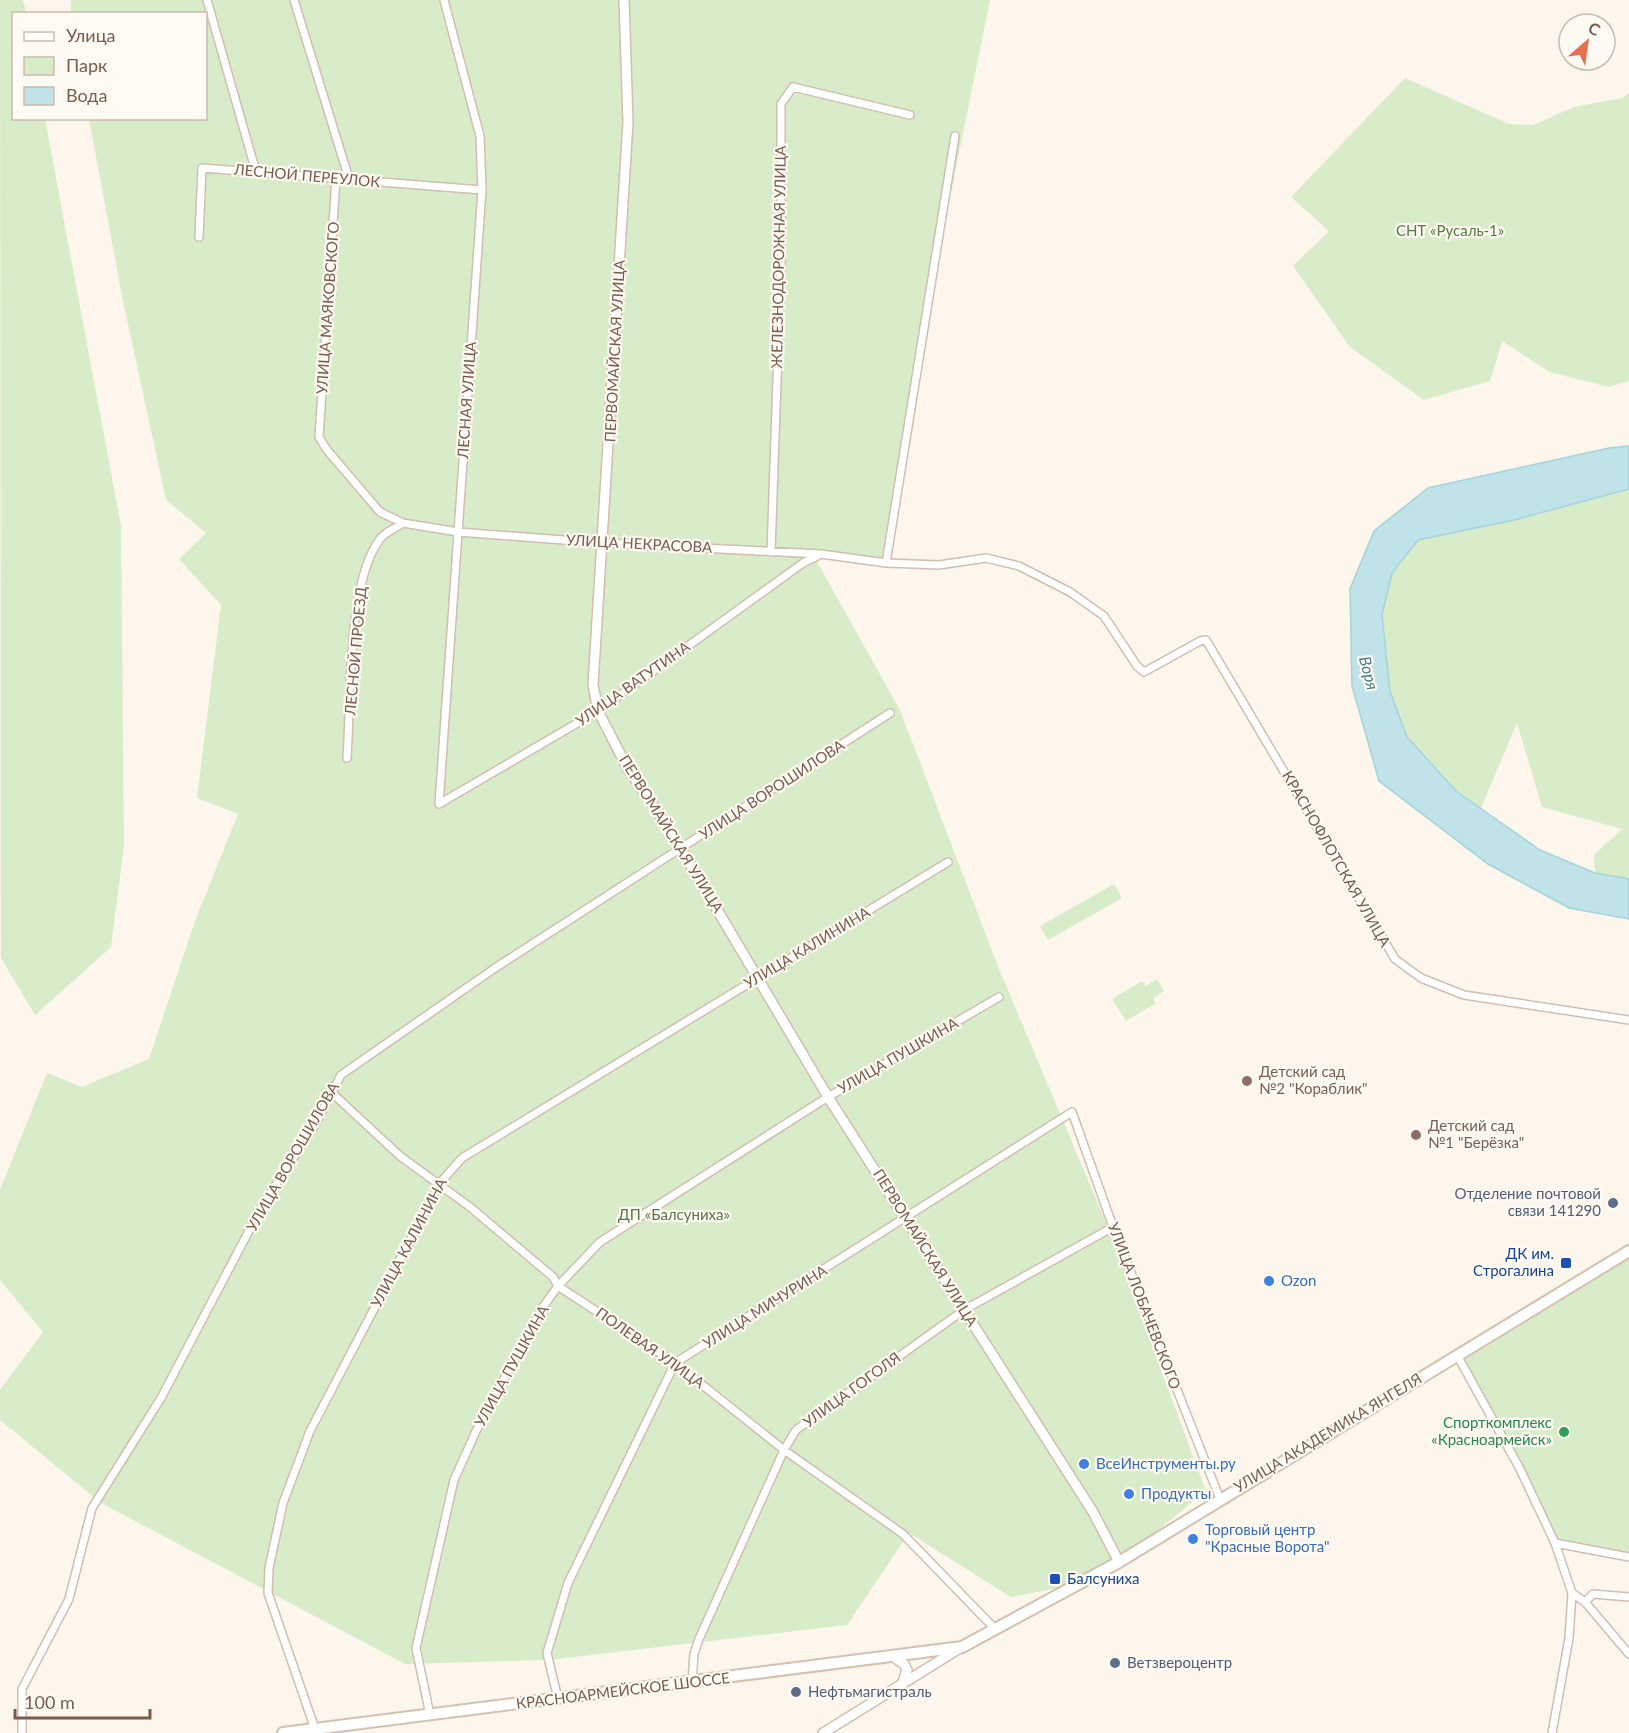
<svg xmlns="http://www.w3.org/2000/svg" width="1629" height="1733" font-family="Lato,sans-serif">
	<style>
		.green { fill: #d8ecc9 }
		.water { fill: #bfe3e8; stroke: #a5d3da; stroke-width: 1.5 }
		.lines { fill: none; stroke-linecap: round; stroke-linejoin: round }
		.minor-casing { stroke: #d1beb0; stroke-width: 10 }
		.tertiary-casing { stroke: #d1beb0; stroke-width: 12 }
		.secondary-casing { stroke: #d6c0b0; stroke-width: 14 }
		.minor { stroke: #fff; stroke-width: 7 }
		.tertiary { stroke: #fff; stroke-width: 9 }
		.secondary { stroke: #fff; stroke-width: 10 }
		.education-dot { fill: #8d6e63; stroke: #fffaf3; stroke-width: 2 }
		.service-dot { fill: #5c6f8a; stroke: #fffaf3; stroke-width: 2 }
		.transit-dot { fill: #1a4fb4; stroke: #fffaf3; stroke-width: 2 }
		.shop-dot { fill: #3f7fe0; stroke: #fffaf3; stroke-width: 2 }
		.leisure-dot { fill: #2e9e5b; stroke: #fffaf3; stroke-width: 2 }
		.labels { text-anchor: middle; stroke-width: 4.5; stroke-linejoin: round; paint-order: stroke }
		.street-label { font-size: 15px; fill: #7a5c4d; stroke: #fffaf3 }
		.park-label { font-size: 15px; fill: #537a41; stroke: #fffaf3 }
		.education-label { font-size: 15px; fill: #785e54; stroke: #fffaf3; text-anchor: start }
		.service-label { font-size: 15px; fill: #4e5e75; stroke: #fffaf3; text-anchor: start }
		.transit-label { font-size: 15px; fill: #164399; stroke: #fffaf3; text-anchor: end }
		.shop-label { font-size: 15px; fill: #366cbe; stroke: #fffaf3; text-anchor: start }
		.leisure-label { font-size: 15px; fill: #27864d; stroke: #fffaf3; text-anchor: end }
		.water-label { font-size: 16px; font-style: italic; fill: #437c86; stroke: #fffaf3 }
	</style>
	<rect width="100%" height="100%" fill="#fdf6ec"/>
	<!-- green -->
	<path class="green" d="M0 0H23L26 13 14 14V118L45 119 121 526 124 845 111 947 35 1015 1 958Z
		M71 0H990L933 281 889 560 815 558 900 710 997 964 1109 1230 1206 1491 1119 1562 1076 1585 1011 1597 909 1533 847 1625 548 1660 405 1664 101 1503 0 1420V1390L43 1332 0 1280V1190L47 1073 82 1087 149 1059 195 921 238 814 197 798 221 605 179 559 206 533 166 500 123 301 89 119 206 118V14L71 13Z
		M1405 78 1509 124 1533 125 1574 107 1622 98 1629 93V381L1609 387 1549 372 1502 341 1490 381 1424 400 1350 347 1293 266 1329 231 1291 197Z
		M1629 489V879L1595 873 1594 855 1622 829 1542 807 1517 723 1481 808 1456 791 1407 738 1390 691 1382 615 1392 573 1418 540 1514 520Z
		M1114 884 1122 898 1048 940 1040 926Z
		M1157 979 1164 991 1153 998 1156 1003 1126 1021 1112 999 1142 981 1146 986Z
		M1629 1251V1557L1555 1543 1520 1469 1457 1355Z"/>
	<!-- water -->
	<path class="water" d="M1629 446V489L1514 520 1418 540 1392 573 1382 615 1390 691 1407 737 1456 791 1540 850 1595 873 1629 879V919L1569 908 1488 864 1379 781 1352 686 1350 589 1374 531 1428 488 1609 448Z"/>
	<g class="lines">
		<defs>
			<path id="minor" d="M207 0 256 172
				M294 0 349 179
				M336 178 319 437 327 450 380 512 403 523 458 532 603 543 821 554 886 563 939 565 986 558 1019 566 1070 592 1104 616 1137 666 1144 672 1200 641 1206 640 1395 959 1421 978 1464 995 1629 1020
				M199 237 202 168 482 190
				M771 552 781 265V104L793 87 910 115
				M886 563 955 136
				M347 758C351 701 347 582 380 539 385 532 396 528 403 523
				M439 804 482 190 480 136 444 0
				M439 804 598 711 803 563 821 554
				M330 1091 400 1156 470 1207 553 1277 558 1286 675 1363 784 1450 903 1534 996 1630
				M1457 1355 1520 1469 1555 1543 1572 1593 1569 1638 1552 1733
				M1555 1543 1629 1557
				M1572 1593 1585 1602 1629 1654
				M1585 1602 1593 1594 1629 1597
				M692 1682 694 1654 699 1639 784 1450 796 1430 964 1310 1113 1227
				M558 1699 547 1653 568 1583 675 1363 1072 1112 1113 1227 1220 1499
				M430 1715 416 1648 454 1480 477 1429 543 1307 558 1286 600 1242 828 1097 999 997
				M315 1729 268 1593 269 1568 283 1503 310 1431 440 1183 462 1158 948 862
				M22 1733V1689L69 1599 92 1508 161 1398 262 1206 316 1123 341 1075 495 968 890 713"/>
			<path id="tertiary" d="M624 0 628 122 593 685 598 711 628 769 667 825 828 1097 1093 1512 1119 1562
				M891 1655 904 1664 907 1670 903 1682
				M823 1733 960 1648"/>
			<path id="secondary" d="M283 1733 962 1647 1119 1562 1629 1251"/>
		</defs>
		<!-- minor casing -->
		<use href="#minor" class="minor-casing"/>
		<!-- tertiary casing -->
		<use href="#tertiary" class="tertiary-casing"/>
		<!-- secondary casing -->
		<use href="#secondary" class="secondary-casing"/>
		<!-- minor -->
		<use href="#minor" class="minor"/>
		<!-- tertiary -->
		<use href="#tertiary" class="tertiary"/>
		<!-- secondary -->
		<use href="#secondary" class="secondary"/>
	</g>
	<!-- markers -->
	<g class="education-dot">
		<circle cx="1247" cy="1081" r="6"/>
		<circle cx="1416" cy="1135" r="6"/>
	</g>
	<g class="service-dot">
		<circle cx="1613" cy="1203" r="6"/>
		<circle cx="1115" cy="1663" r="6"/>
		<circle cx="796" cy="1692" r="6"/>
	</g>
	<g class="transit-dot">
		<rect x="1560" y="1257" width="12" height="12" rx="3"/>
		<rect x="1049" y="1573" width="12" height="12" rx="3"/>
	</g>
	<g class="shop-dot">
		<circle cx="1269" cy="1281" r="6"/>
		<circle cx="1084" cy="1464" r="6"/>
		<circle cx="1129" cy="1494" r="6"/>
		<circle cx="1193" cy="1539" r="6"/>
	</g>
	<circle class="leisure-dot" cx="1564" cy="1432" r="6"/>
	<g class="labels">
		<!-- street labels -->
		<g class="street-label">
			<text transform="translate(307 176) rotate(5)" y="5">ЛЕСНОЙ ПЕРЕУЛОК</text>
			<text transform="translate(779 257) rotate(-89)" y="5">ЖЕЛЕЗНОДОРОЖНАЯ УЛИЦА</text>
			<text transform="translate(328 308) rotate(-86)" y="5">УЛИЦА МАЯКОВСКОГО</text>
			<text transform="translate(615 351) rotate(-87)" y="5">ПЕРВОМАЙСКАЯ УЛИЦА</text>
			<text transform="translate(467 400) rotate(-86)" y="5">ЛЕСНАЯ УЛИЦА</text>
			<text transform="translate(639 544) rotate(3)" y="5">УЛИЦА НЕКРАСОВА</text>
			<text transform="translate(356 651) rotate(-85)" y="5">ЛЕСНОЙ ПРОЕЗД</text>
			<text transform="translate(633 684) rotate(-35)" y="5">УЛИЦА ВАТУТИНА</text>
			<text transform="translate(772 790) rotate(-33)" y="5">УЛИЦА ВОРОШИЛОВА</text>
			<text transform="translate(671 834) rotate(58)" y="5">ПЕРВОМАЙСКАЯ УЛИЦА</text>
			<text transform="translate(1336 859) rotate(60)" y="5">КРАСНОФЛОТСКАЯ УЛИЦА</text>
			<text transform="translate(807 948) rotate(-31)" y="5">УЛИЦА КАЛИНИНА</text>
			<text transform="translate(898 1056) rotate(-30)" y="5">УЛИЦА ПУШКИНА</text>
			<text transform="translate(293 1157) rotate(-60)" y="5">УЛИЦА ВОРОШИЛОВА</text>
			<text transform="translate(409 1243) rotate(-62)" y="5">УЛИЦА КАЛИНИНА</text>
			<text transform="translate(925 1248) rotate(58)" y="5">ПЕРВОМАЙСКАЯ УЛИЦА</text>
			<text transform="translate(1144 1306) rotate(69)" y="5">УЛИЦА ЛОБАЧЕВСКОГО</text>
			<text transform="translate(765 1307) rotate(-32)" y="5">УЛИЦА МИЧУРИНА</text>
			<text transform="translate(650 1348) rotate(35)" y="5">ПОЛЕВАЯ УЛИЦА</text>
			<text transform="translate(512 1366) rotate(-61)" y="5">УЛИЦА ПУШКИНА</text>
			<text transform="translate(852 1390) rotate(-36)" y="5">УЛИЦА ГОГОЛЯ</text>
			<text transform="translate(1328 1433) rotate(-31)" y="5">УЛИЦА АКАДЕМИКА ЯНГЕЛЯ</text>
			<text transform="translate(623 1691) rotate(-7)" y="5">КРАСНОАРМЕЙСКОЕ ШОССЕ</text>
		</g>
		<!-- park labels -->
		<g class="park-label">
			<text x="1450" y="236">СНТ «Русаль-1»</text>
			<text x="674" y="1220">ДП «Балсуниха»</text>
		</g>
		<!-- education labels -->
		<g class="education-label">
			<text x="1259" y="1077">Детский сад<tspan x="1259" dy="17">№2 "Кораблик"</tspan></text>
			<text x="1428" y="1131">Детский сад<tspan x="1428" dy="17">№1 "Берёзка"</tspan></text>
		</g>
		<!-- service labels -->
		<g class="service-label">
			<text x="1601" y="1199" text-anchor="end">Отделение почтовой<tspan x="1601" dy="17">связи 141290</tspan></text>
			<text x="1127" y="1668">Ветзвероцентр</text>
			<text x="808" y="1697">Нефтьмагистраль</text>
		</g>
		<!-- transit labels -->
		<g class="transit-label">
			<text x="1554" y="1259">ДК им.<tspan x="1554" dy="17">Строгалина</tspan></text>
			<text x="1067" y="1584" text-anchor="start">Балсуниха</text>
		</g>
		<!-- shop labels -->
		<g class="shop-label">
			<text x="1281" y="1286">Ozon</text>
			<text x="1096" y="1469">ВсеИнструменты.ру</text>
			<text x="1141" y="1499">Продукты</text>
			<text x="1205" y="1535">Торговый центр<tspan x="1205" dy="17">"Красные Ворота"</tspan></text>
		</g>
		<!-- leisure labels -->
		<g class="leisure-label">
			<text x="1552" y="1428">Спорткомплекс<tspan x="1552" dy="17">«Красноармейск»</tspan></text>
		</g>
		<!-- water labels -->
		<g class="water-label">
			<text transform="translate(1369 673) rotate(75)" y="6">Воря</text>
		</g>
	</g>
	<!-- legend -->
	<rect x="12" y="12" width="195" height="108" fill="#fffaf3" stroke="#cabbb1" stroke-width="1.5"/>
	<rect x="24" y="32" width="30" height="9" fill="#ffffff" stroke="#cabbb1" stroke-width="1.5"/>
	<text x="66" y="42" font-size="18" fill="#7a5c4d">Улица</text>
	<rect x="24" y="57" width="30" height="18" fill="#d8ecc9" stroke="#cabbb1" stroke-width="1.5"/>
	<text x="66" y="72" font-size="18" fill="#7a5c4d">Парк</text>
	<rect x="24" y="87" width="30" height="18" fill="#bfe3e8" stroke="#cabbb1" stroke-width="1.5"/>
	<text x="66" y="102" font-size="18" fill="#7a5c4d">Вода</text>
	<!-- north arrow -->
	<g transform="translate(1587 42) rotate(29)"><circle r="28" fill="#fffaf3" stroke="#cabbb1" stroke-width="1.5"/>
	<path d="M0-4.5L10 22L0 15L-10 22Z" fill="#e76f51"/>
	<text y="-9" font-size="16" font-weight="bold" text-anchor="middle" fill="#7a5c4d">С</text>
	</g>
	<!-- scale -->
	<path d="M15 1709v9h135v-9" fill="none" stroke="#7a5c4d" stroke-width="3"/>
	<text x="24" y="1709" font-size="18" fill="#7a5c4d" stroke="#fffaf3" stroke-width="4.5" paint-order="stroke">100 m</text>
</svg>
